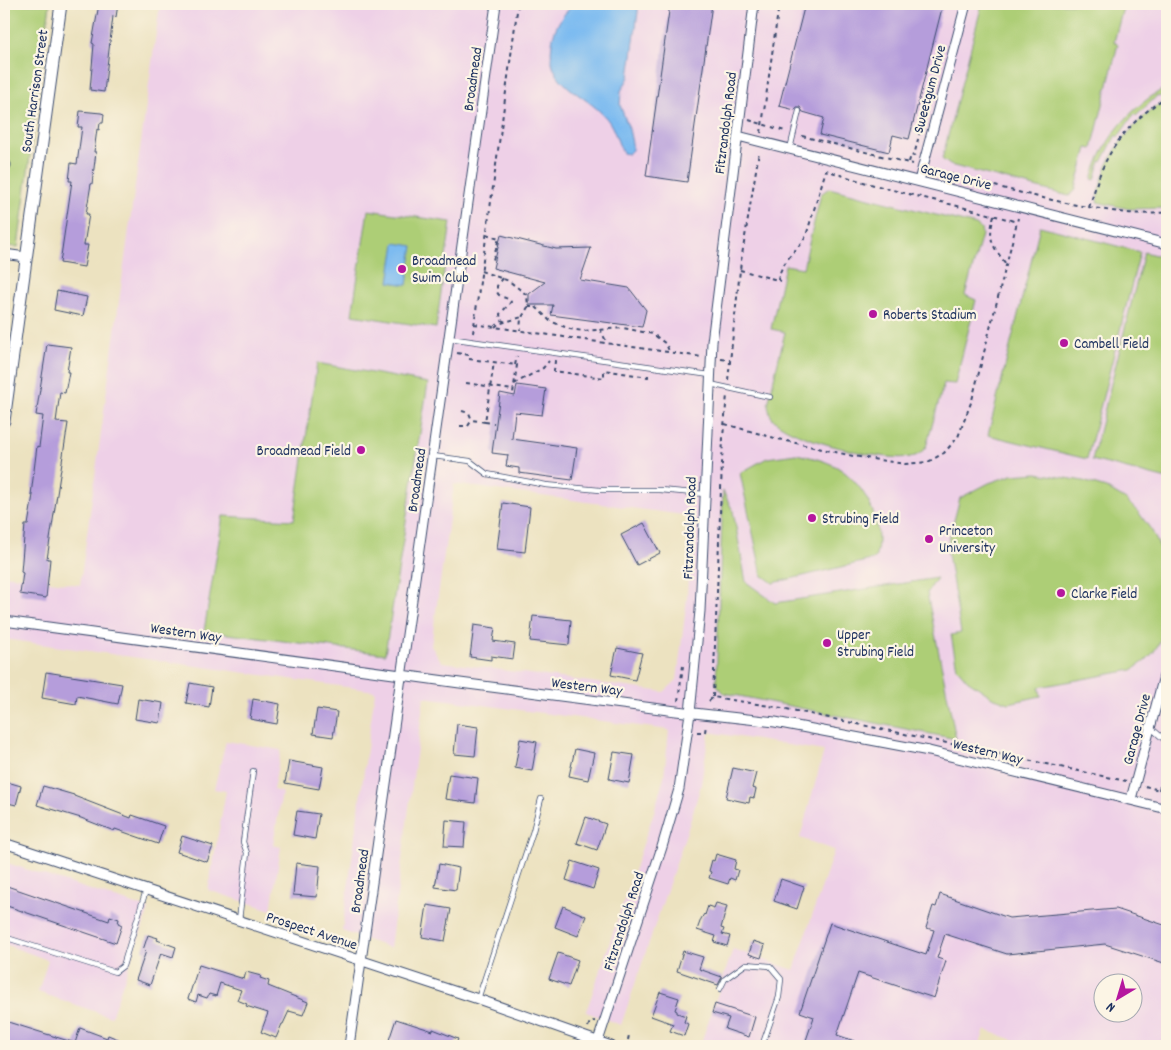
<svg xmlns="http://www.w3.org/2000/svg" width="1171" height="1050" font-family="Dekko,sans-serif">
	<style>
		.built { fill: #eed0e7; fill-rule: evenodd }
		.green { fill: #adce76; stroke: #647e6a }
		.water { fill: #7dbbf0; stroke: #4c75a7 }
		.building { fill: #b59ddb }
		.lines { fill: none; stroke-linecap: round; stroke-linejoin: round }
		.service-casing { stroke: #3a4a6d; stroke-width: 6 }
		.minor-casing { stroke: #3a4a6d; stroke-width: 11 }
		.tertiary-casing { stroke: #3a4a6d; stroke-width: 13 }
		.path { stroke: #3a4a6d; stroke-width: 2; stroke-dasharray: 4 4; stroke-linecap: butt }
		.service { stroke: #fff; stroke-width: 4.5 }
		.minor { stroke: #fff; stroke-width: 9 }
		.tertiary { stroke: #fff; stroke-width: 11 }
		.poi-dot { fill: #b5179e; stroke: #fcf5e5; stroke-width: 2 }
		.labels { text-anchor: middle; stroke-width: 4.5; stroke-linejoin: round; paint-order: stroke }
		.street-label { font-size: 15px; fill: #1b2f5e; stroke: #fcf5e5 }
		.poi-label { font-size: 15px; fill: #1b2f5e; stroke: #fcf5e5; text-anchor: start }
	</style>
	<rect width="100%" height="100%" fill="#fcf5e5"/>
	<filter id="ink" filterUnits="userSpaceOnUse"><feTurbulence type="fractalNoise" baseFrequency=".02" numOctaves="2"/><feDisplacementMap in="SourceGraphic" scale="10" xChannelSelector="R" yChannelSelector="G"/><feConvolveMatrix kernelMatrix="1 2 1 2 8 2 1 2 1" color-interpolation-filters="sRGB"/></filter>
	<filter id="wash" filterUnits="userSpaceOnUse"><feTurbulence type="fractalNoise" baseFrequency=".0096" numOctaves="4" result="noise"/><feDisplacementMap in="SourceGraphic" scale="20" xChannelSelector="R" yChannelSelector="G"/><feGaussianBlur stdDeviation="1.12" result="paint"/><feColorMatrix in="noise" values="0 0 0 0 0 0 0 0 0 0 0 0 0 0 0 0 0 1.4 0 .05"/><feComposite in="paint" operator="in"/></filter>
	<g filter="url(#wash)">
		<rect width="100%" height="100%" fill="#ece2c0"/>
		<!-- built -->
		<path class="built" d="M160 4H1167V1046H1032L985 1030 979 1046H700L733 949 794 970 834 850 800 838 824 751 709 732 701 785 689 825 621 1025 586 1012 654 812 664 777 669 730 424 697 390 948 342 931 375 691 4 639V575L80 585ZM454 484 691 516 687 598 677 680 664 692 442 662 431 646ZM1104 982H1134V1012H1104Z
			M226 741 281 750 273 790 282 792 273 845 281 847 271 910 208 890 226 791 214 789Z
			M4 862 149 909 111 1017 38 992 48 960 4 944Z"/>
		<!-- green -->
		<path class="green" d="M4 4H50L18 247 4 246Z
			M982 4H1124L1114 42 1118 44 1092 149 1087 148 1075 191 1069 196 950 165 942 159Z
			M1167 87V92L1159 97 1157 96 1136 116 1134 114 1118 137 1116 135 1102 162 1100 161 1096 177 1095 180 1092 179C1103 139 1131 106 1167 87Z
			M1167 99V208L1129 209 1097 202C1097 196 1100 190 1101 183 1110 149 1137 118 1167 99Z
			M829 188 976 225 981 229 982 235 965 295 976 300 955 384 944 383 926 447C922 452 918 456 911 457 884 462 795 440 775 421 770 417 769 411 768 404L785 332 771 329 785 265 803 268 821 194Z
			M368 210 451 222 436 328 352 315Z
			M1040 226 1140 252 1087 459 988 435Z
			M1144 252 1167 258V479L1092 460Z
			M317 363 428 383 385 654 204 631 223 516 294 520Z
			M796 454C811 457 824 460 837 467 866 484 886 526 875 559L773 583 762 575 740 473 767 458Z
			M1037 473 1083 481 1106 488 1126 500 1139 513 1152 531 1161 550 1167 571V614L1160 642 1153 653 1145 661 1132 670 1039 687 1041 696 1009 703 992 697 967 680 957 668 951 635 961 633 947 547 960 498 989 483 1012 475Z
			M723 491 733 511 746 582 775 603 937 578 927 593 956 739 724 693 716 684Z"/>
		<!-- water -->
		<path class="water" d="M574 4 638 5V12L629 77 621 91 620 105 629 129 632 143V150L628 154 623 153C617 142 615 129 607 119 584 91 545 87 552 43 554 27 562 15 574 4Z
			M395 243 413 246 407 285 389 282Z"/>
		<g id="blocks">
			<!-- building -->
			<path class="building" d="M99 4H118L116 17 113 16 104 92 90 90 94 44 92 43Z
				M670 4H712L687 182 646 176Z
				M805 4H943L909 139 893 135 889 152 820 135 824 118 803 112 800 107H797L795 110 779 106Z
				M80 111 101 113 104 114 103 123H100L99 130 97 129 94 152H96L92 184H91L86 214H89L84 245H88L84 267 60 263 72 181H69L71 163 77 164 82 127H78Z
				M501 235 556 249 591 248 580 280 629 288 646 310 642 327 551 315 553 305H529V294L545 282 493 268Z
				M57 291 87 297 83 316 54 310Z
				M47 344 71 347 67 372H69L65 393 60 392 56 422 68 423 47 559H50L46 598 20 594 23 573 21 572 25 525H28L33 495H31L37 446 39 447 43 416 36 415Z
				M517 385 546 389 542 415 515 412 512 439 577 448 572 480 519 473V468L506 466 508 455 492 453 500 393 515 396Z
				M503 503 530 507 525 552 497 549Z
				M644 523 660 553 637 565 621 535Z
				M533 616 571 620 569 645 530 641Z
				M474 625 495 628 493 641 515 644 513 659 491 656V660L470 657Z
				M617 648 642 653 635 680 611 675Z
				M46 672 122 684 118 704 77 696 76 704 42 698Z
				M190 683 212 687 209 707 186 703Z
				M138 699 163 703 160 723 135 719Z
				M253 699 280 704 277 724 250 719Z
				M317 709 337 712 333 737 313 734Z
				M457 724 478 727 475 756 454 754Z
				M520 739 537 742 532 771 515 768Z
				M575 749 594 753 588 780 569 776Z
				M614 752 634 755 629 783 609 779Z
				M289 761 323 767 319 789 285 783Z
				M733 768 756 773 752 788 756 789 754 798 750 797 749 803 726 798Z
				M449 774 478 778 475 803 445 799Z
				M4 781 21 786 16 805 4 802Z
				M43 786 74 795V796L131 818 132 815 164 826 158 844 115 829 114 831 81 818 37 805Z
				M297 811 319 814 315 839 293 835Z
				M586 817 606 824 597 850 577 843Z
				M446 820 466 822 464 847 444 846Z
				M182 836 213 846 207 862 177 852Z
				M716 854 736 860 734 869 738 870 735 880 730 878 728 884 709 878 711 872 709 871 712 860 714 861Z
				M572 861 599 870 593 889 566 880Z
				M296 863 320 866 317 897 293 895Z
				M439 864 459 868 456 890 435 887Z
				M781 879 804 887 797 909 774 901Z
				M4 885 109 921 110 916 119 919 118 923 122 925 116 943 4 905Z
				M940 894 1009 918 1116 909 1167 926V964L1105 944 1007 954 945 934 937 958 946 961 934 998 858 973 837 1035 866 1045 865 1046H804L814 1017 800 1012 830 923 926 955 934 930 926 928 933 906 936 907Z
				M716 903 727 906 721 928 724 929 722 934 730 936 727 946 714 942 716 936 697 930 701 919 704 914 705 915 708 906 714 908Z
				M427 905 451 909 445 941 422 937Z
				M563 906 586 916 578 936 555 927Z
				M148 935 158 938 157 940 176 947 173 957 161 953 150 985 136 980 146 951 143 950Z
				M753 941 765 945 761 958 749 954Z
				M683 951 703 957 699 969 722 977 718 985 677 971Z
				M558 953 578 960 569 986 549 979Z
				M199 965 244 979 246 972 261 976 260 978 269 981 268 986 308 1002 303 1015 289 1011 283 1024H282L276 1038 261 1032 268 1013 246 1006 247 1004 237 1000 241 990 220 983 216 996 209 994 207 998 198 995 196 1002 188 999Z
				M660 992 679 998 675 1010 677 1011V1013L686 1016 684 1022 688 1024 684 1036 670 1031 673 1024 651 1016Z
				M715 1004 755 1017 749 1037 725 1029 729 1018 712 1013Z
				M396 1019 433 1031V1029L458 1039 455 1046H427L412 1040 410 1046H406L389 1040Z
				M8 1022 75 1043 80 1028 107 1038 108 1035 135 1046H9L4 1045V1035Z"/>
		</g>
	</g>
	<g filter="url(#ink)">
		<use href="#blocks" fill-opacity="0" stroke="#3a4a6d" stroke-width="1"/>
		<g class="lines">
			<defs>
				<path id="service" d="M790 149 799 111
					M449 338 710 375
					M710 384 770 397
					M433 456 470 461 487 474 546 485 600 490H660L705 494
					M1150 727 1167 742
					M239 920 247 853 243 842 253 771
					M4 937 115 972 123 966 146 890
					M720 989 725 979 746 964 770 966 781 979 779 997 762 1046
					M478 999 533 831 541 799"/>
				<path id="minor" d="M738 136 1167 244
					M4 165H6
					M919 181 966 4
					M4 254 26 257
					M4 621 460 683 676 711 775 722 929 751 1167 809
					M1131 799 1167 665
					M4 843 478 999 611 1046
					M598 1041 662 847 679 789 690 713 700 611 712 342 754 4
					M349 1046 496 4"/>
				<path id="tertiary" d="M4 421 61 4"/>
			</defs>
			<!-- service casing -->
			<use href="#service" class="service-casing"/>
			<!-- minor casing -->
			<use href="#minor" class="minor-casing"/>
			<!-- tertiary casing -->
			<use href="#tertiary" class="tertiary-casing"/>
			<!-- path -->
			<path class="path" d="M749 120 785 131
				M761 133 779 4
				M802 136 913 164
				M909 162 911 155 914 156 926 106 928 103
				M933 169C984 183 1035 198 1088 207 1118 212 1136 216 1167 212
				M1089 207C1094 194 1097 179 1103 167 1117 136 1140 115 1167 96
				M994 215C988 240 991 244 1006 264
				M486 234 499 238 493 260
				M740 270 781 281
				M481 271 509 281 527 295 528 307 521 319 520 330
				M502 278 497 286V292C500 299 507 296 511 302L500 314 501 320 506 322
				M778 280C781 261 797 251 806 236L826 170C888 192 954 203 1017 222
				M528 307H536L550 321 570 329 583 331 623 328 653 334 666 344 669 351
				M474 324 702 357
				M495 327 498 324 522 317
				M600 329 607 343
				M473 333 518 4
				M457 353 469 355
				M469 359 517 365 513 393
				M721 359 730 360
				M554 361H555L554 371 604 378V370L648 377V374
				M515 365 517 356
				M728 380 741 261 759 152
				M466 383 513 390
				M514 384 543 368 549 361
				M462 411 469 413 472 420 485 422 494 362
				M485 422 494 423
				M725 424 778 439 853 456 905 464 928 462 944 453 958 437 972 400 1018 218
				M460 426H468L472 420
				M713 697 723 437 727 395
				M678 701 683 666
				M709 701 713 697 782 708 1126 781
				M697 732H705L706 725
				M1145 786 1159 790 1167 789
				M1159 790 1167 756
				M588 1027 590 1022 595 1021
				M628 1040 629 1035
				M912 1046H913"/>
			<!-- service -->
			<use href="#service" class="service"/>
			<!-- minor -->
			<use href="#minor" class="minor"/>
			<!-- tertiary -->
			<use href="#tertiary" class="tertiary"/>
		</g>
	</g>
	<!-- markers -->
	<g class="poi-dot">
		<circle cx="402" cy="269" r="5"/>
		<circle cx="873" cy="314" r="5"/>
		<circle cx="1064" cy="343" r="5"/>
		<circle cx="361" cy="450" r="5"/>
		<circle cx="812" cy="518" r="5"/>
		<circle cx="929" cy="539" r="5"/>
		<circle cx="1061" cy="593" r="5"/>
		<circle cx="827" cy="643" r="5"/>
	</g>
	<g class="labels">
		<!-- street labels -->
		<g class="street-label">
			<text transform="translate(472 79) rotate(-82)" y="5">Broadmead</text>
			<text transform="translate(929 89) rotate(-75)" y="5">Sweetgum Drive</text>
			<text transform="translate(34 91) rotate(-82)" y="5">South Harrison Street</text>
			<text transform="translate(725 123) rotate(-83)" y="5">Fitzrandolph Road</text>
			<text transform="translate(956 176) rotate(14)" y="5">Garage Drive</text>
			<text transform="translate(416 480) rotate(-82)" y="5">Broadmead</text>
			<text transform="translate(689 528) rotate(-88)" y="5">Fitzrandolph Road</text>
			<text transform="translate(186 632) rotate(8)" y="5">Western Way</text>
			<text transform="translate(587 686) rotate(7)" y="5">Western Way</text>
			<text transform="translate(1136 729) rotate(-75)" y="5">Garage Drive</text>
			<text transform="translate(988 751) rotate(13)" y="5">Western Way</text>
			<text transform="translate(359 881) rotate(-82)" y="5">Broadmead</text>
			<text transform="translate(623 921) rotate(-72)" y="5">Fitzrandolph Road</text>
			<text transform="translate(312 930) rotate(18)" y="5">Prospect Avenue</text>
		</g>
		<!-- poi labels -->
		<g class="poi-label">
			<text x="412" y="265">Broadmead<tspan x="412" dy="17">Swim Club</tspan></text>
			<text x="883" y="319">Roberts Stadium</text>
			<text x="1074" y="348">Cambell Field</text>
			<text x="351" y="455" text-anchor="end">Broadmead Field</text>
			<text x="822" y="523">Strubing Field</text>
			<text x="939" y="535">Princeton<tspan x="939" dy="17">University</tspan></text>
			<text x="1071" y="598">Clarke Field</text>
			<text x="837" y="639">Upper<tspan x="837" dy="17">Strubing Field</tspan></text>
		</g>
	</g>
	<!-- margin -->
	<rect width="1171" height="1050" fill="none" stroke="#fcf5e5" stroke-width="20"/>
	<!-- north arrow -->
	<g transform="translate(1118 998) rotate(218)"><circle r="24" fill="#fcf5e5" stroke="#a2a6af"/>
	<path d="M0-4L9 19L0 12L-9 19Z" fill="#b5179e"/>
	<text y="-8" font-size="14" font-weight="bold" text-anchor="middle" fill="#1b2f5e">N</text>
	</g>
</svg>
